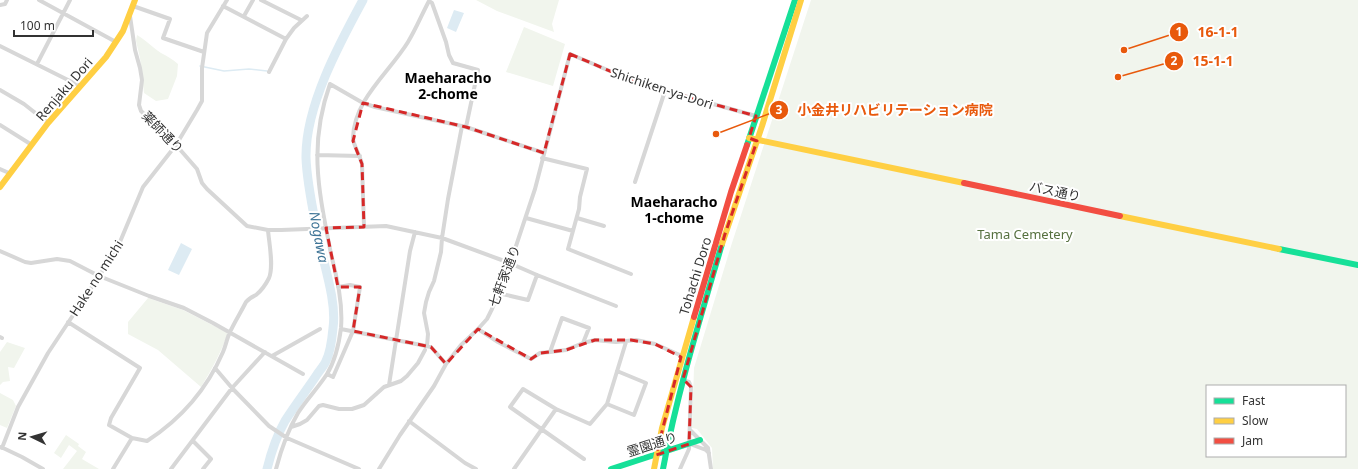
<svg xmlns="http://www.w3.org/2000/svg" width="1358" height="469" font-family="'Noto Sans','Noto Sans JP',sans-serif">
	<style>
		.green { fill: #f1f5ed; fill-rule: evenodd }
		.water { fill: #ddebf3 }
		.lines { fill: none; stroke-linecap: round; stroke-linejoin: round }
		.stream { stroke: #ddebf3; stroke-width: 1.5 }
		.river { stroke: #ddebf3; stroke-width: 9 }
		.street { stroke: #d7d7d7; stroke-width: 4 }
		.fast { stroke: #16e098; stroke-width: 6 }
		.slow { stroke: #ffcf43; stroke-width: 6 }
		.jam { stroke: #f24e42; stroke-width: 6 }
		.marked { fill: none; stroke: #d62828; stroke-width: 3; stroke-dasharray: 8 5; stroke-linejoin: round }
		.labels { text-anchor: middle; stroke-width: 4; stroke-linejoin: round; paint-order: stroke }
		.street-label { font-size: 13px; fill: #333; stroke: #fff }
		.park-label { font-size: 13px; fill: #56703f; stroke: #fff }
		.neighbourhood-label { font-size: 14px; font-weight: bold; fill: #000; stroke: #fff }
		.water-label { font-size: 14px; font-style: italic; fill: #3f7597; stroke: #fff }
		.leader { fill: none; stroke: #e8590c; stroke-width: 1.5 }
		.callout-dot { fill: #e8590c; stroke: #fff; stroke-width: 1.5 }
		.mark-label { font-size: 12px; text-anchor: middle; font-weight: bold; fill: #fff }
		.callout-label { font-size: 14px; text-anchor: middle; font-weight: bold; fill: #e8590c; stroke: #fff; stroke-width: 4; stroke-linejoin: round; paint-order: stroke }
	</style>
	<rect width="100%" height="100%" fill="#fff"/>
	<!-- green -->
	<path class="green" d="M476 0H559L552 24 554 32 497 11Z
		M811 0H1358V469H713L712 448 697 429 692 428 694 368 731 246ZM1207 386H1345V456H1207Z
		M524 27 565 44 553 86 506 72Z
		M137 35C147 41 152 47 161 53 167 56 172 59 178 64L177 76 168 99 156 101 144 93 140 58 136 41Z
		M148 298 183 310 228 333C221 352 212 369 201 387L158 350 128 334V322Z
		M7 342 25 348 14 368 8 367 10 381 3 382 0 385V352Z
		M0 393 13 400 16 406 7 428 0 425Z
		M66 435 79 444 78 446 86 452 82 459 99 469H63L77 451 69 445 61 458 54 453Z"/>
	<!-- water -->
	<path class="water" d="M454 10 464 13 456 32 447 28Z
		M181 243 192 249 179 275 168 270Z"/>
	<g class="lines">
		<!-- stream -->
		<path class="stream" d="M200 66 224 71 249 69 267 71"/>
		<!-- river -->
		<path class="river" d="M267 469C271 453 277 435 285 421 295 405 306 391 316 376 319 371 324 366 326 361 331 351 332 339 333 328 337 301 323 263 318 236 313 210 307 184 306 158 305 107 339 44 363 0"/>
		<!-- street -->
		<path class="street" d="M39 0 116 42
			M261 0 301 20
			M0 5 5 4 7 0
			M133 6 170 19 163 38 204 52
			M223 6 286 39 269 72
			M130 16 135 50 140 68 142 80 139 105 141 111 176 145 197 169 202 183 207 189 247 226 268 230H281L386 226 442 238 507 262 537 275 616 306
			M244 16 253 0
			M286 39 294 28 307 16
			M0 46 80 86
			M37 64 70 0
			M0 90 24 104 48 123
			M0 125 32 145
			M317 155 360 156
			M542 158 587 169 580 197 579 209 568 249 631 274
			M0 169 9 173
			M635 182 665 91
			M526 218 573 231
			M577 218 604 226
			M364 227 362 164C360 156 353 144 353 138 354 99 389 73 408 42 416 29 422 14 429 1L432 3 446 42 449 55 453 63 478 70 466 127
			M0 251 25 262 31 263 57 259 70 261 99 276 149 296 184 308 213 323 303 374
			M498 293 528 300 537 275
			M68 322 140 368 111 418 109 425 132 438
			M341 329 431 347 446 364
			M478 329 498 342 531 359 540 353 550 352 562 318 589 328 583 343 566 350 550 352
			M0 337 2 338
			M583 343 595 340 616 342 636 340 655 344 682 356
			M427 346 428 334 424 313 426 302 429 292 434 281 441 252 442 238 448 199 462 126
			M272 356 320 329
			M215 368 232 388 269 426 287 438 359 469
			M327 374 333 377 353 331 360 287 350 285 338 287
			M389 385 410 251 415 232
			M607 404 634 415 646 383 617 371
			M556 409 523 389 510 407 584 459
			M409 421 465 463 476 469
			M291 427 300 424 307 420 319 406 323 405 339 409H352L364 405 384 387 401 381 407 376 418 363 425 350
			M690 430 708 448 711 469
			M193 441 211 459 203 469
			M690 444 706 450 709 453
			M1 447 22 457 43 469
			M2 448 18 407 48 353 117 249 143 187 176 145 197 110 202 101V68L207 33 227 0
			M113 469 132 438 147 441C181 419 207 389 223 352 226 345 227 338 230 332 235 321 241 312 246 302 249 298 252 297 256 295 261 291 266 284 269 278 274 266 269 243 268 230
			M171 469 232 388 265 352
			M276 469C281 450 288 430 298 413 307 399 318 388 327 374 335 361 339 344 341 328 343 303 337 278 331 254 319 192 308 146 330 84L363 103 375 107 466 127 544 153
			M379 469 400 435 434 386 446 364 461 345 478 329 487 319 492 309 510 264 535 189 570 54 638 83 756 116
			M514 469 556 409 590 424 607 404 626 342
			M680 469 689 449 691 387 689 382 682 380"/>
		<!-- fast -->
		<path class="fast" d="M747 145 795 0
			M1279 249 1358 265
			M611 469 700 440
			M663 469C677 393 700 319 722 244"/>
		<!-- slow -->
		<path class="slow" d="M749 138 964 183
			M0 187 48 123 106 57 123 31 135 0
			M1120 216 1279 249
			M722 244 762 126 801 0
			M654 469 662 428 694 317"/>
		<!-- jam -->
		<path class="jam" d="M964 183 1120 216
			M694 317 731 192 747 145"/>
	</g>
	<!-- marked area -->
	<path class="marked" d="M570 54 638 83 756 116 749 138 757 141 725 234 683 379 691 387 689 444 656 455 681 357 655 344 631 340H595L566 350 540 353 531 359 478 329 446 364 431 347 353 331 360 287H338L326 228 364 227 362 164 353 141 363 103 466 127 544 153Z"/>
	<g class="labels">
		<!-- street labels -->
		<g class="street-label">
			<text transform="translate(662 88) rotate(18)" y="5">Shichiken-ya-Dori</text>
			<text transform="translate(64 89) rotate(-49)" y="5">Renjaku Dori</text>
			<text transform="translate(163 132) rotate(46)" y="5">薬師通り</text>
			<text transform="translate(1055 191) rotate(12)" y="5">バス通り</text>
			<text transform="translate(504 276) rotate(-69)" y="5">七軒家通り</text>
			<text transform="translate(695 276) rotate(-73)" y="5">Tohachi Doro</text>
			<text transform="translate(96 278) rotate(-57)" y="5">Hake no michi</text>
			<text transform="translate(652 444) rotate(-18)" y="5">霊園通り</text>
		</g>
		<!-- park labels -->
		<g class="park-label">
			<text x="1025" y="239">Tama Cemetery</text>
		</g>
		<!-- neighbourhood labels -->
		<g class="neighbourhood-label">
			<text x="448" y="83">Maeharacho<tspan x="448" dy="16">2-chome</tspan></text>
			<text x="674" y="207">Maeharacho<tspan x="674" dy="16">1-chome</tspan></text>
		</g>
		<!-- water labels -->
		<g class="water-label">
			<text transform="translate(319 237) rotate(79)" y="5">Nogawa</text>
		</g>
	</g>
	<!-- callouts -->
	<path class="leader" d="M1124 50L1179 32M1118 77L1174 61M716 134L779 110"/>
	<g class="callout-dot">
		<circle cx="1124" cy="50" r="4"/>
		<circle cx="1118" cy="77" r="4"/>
		<circle cx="716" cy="134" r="4"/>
		<circle cx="1179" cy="32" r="10"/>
		<circle cx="1174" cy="61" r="10"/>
		<circle cx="779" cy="110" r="10"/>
	</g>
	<g class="mark-label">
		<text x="1179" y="36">1</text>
		<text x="1174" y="65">2</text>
		<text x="779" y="114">3</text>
	</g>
	<g class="callout-label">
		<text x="1218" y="37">16-1-1</text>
		<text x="1213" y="66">15-1-1</text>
		<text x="895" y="115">小金井リハビリテーション病院</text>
	</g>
	<!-- legend -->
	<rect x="1206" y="385" width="140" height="72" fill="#ffffff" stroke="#adadad"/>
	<rect x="1214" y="398" width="20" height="6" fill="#16e098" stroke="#adadad"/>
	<text x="1242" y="405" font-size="12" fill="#333333">Fast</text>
	<rect x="1214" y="418" width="20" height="6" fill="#ffcf43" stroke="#adadad"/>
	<text x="1242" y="425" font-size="12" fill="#333333">Slow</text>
	<rect x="1214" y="438" width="20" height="6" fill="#f24e42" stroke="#adadad"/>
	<text x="1242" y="445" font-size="12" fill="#333333">Jam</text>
	<!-- north arrow -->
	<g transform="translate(32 437) rotate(275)" stroke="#ffffff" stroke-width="3" paint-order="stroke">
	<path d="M0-3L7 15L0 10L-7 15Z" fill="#333333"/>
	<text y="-6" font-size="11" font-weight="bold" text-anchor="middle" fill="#333333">N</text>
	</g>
	<!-- scale -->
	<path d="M14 30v6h79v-6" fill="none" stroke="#333333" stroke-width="2"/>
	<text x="20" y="30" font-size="12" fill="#333333" stroke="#ffffff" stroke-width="3" paint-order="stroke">100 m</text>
</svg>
